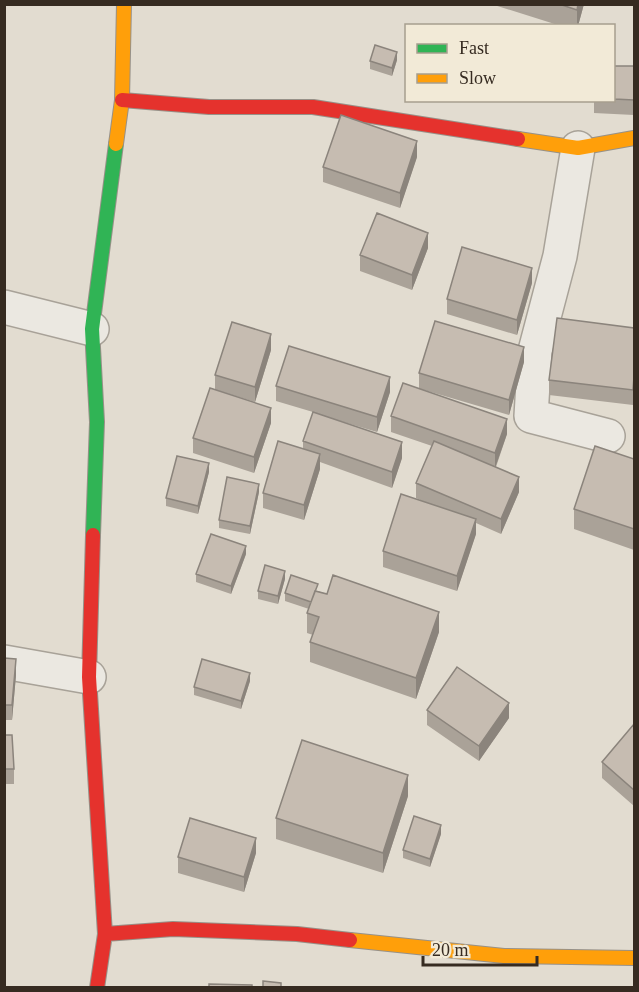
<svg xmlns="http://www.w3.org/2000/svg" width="639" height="992" font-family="'Times New Roman',serif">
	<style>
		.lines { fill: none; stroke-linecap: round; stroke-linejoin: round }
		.street-casing { stroke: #a8a298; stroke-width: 36 }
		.fast-casing { stroke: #979188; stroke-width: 16 }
		.slow-casing { stroke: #979188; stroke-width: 16 }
		.jam-casing { stroke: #979188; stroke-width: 16 }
		.street { stroke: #ebe8e1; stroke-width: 33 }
		.fast { stroke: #30b455; stroke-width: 14 }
		.slow { stroke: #ff9f0a; stroke-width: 14 }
		.jam { stroke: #e5322d; stroke-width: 14 }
		.wall { fill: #aaa298 }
		.shaded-wall { fill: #8b847c }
		.building { fill: #c6bcb1; stroke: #8b847c; stroke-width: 1.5 }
	</style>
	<rect width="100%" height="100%" fill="#e2dcd0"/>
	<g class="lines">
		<defs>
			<path id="street" d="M578 148 560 256 535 351 531 416 608 436
				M4 307 92 329
				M4 662 89 677"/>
			<path id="fast" d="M93 535 97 422 92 329 116 144"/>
			<path id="slow" d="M518 139 578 148 634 138
				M116 144 122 100 124 4
				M350 940 504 956 634 958"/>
			<path id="jam" d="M122 100 209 107H313L518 139
				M93 535 89 677 105 934 97 988
				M105 934 173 929 297 934 350 940"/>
		</defs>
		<!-- street casing -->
		<use href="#street" class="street-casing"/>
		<!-- fast casing -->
		<use href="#fast" class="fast-casing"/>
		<!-- slow casing -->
		<use href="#slow" class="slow-casing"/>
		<!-- jam casing -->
		<use href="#jam" class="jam-casing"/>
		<!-- street -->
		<use href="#street" class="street"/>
		<!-- fast -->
		<use href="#fast" class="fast"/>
		<!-- slow -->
		<use href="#slow" class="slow"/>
		<!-- jam -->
		<use href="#jam" class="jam"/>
	</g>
	<!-- wall -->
	<path class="wall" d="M491 4H584L578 26H561Z
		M397 60 392 76 370 69V61Z
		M614 66H634V115L594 113V100H614Z
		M417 157 400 208 323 182V167Z
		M428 248 412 290 360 271V255Z
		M532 283 517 335 447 314V299Z
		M634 328 633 405 549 395V380Z
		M271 350 255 402 216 390 271 423 254 473 193 453V438L215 390V375Z
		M524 362 509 415 424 390 507 434 496 467 519 492 501 534 476 523V534L457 591 383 567V551L429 504 416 498V483L432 446 391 432V416L419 388V373Z
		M276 386 390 392 377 432 337 420 402 458 392 488 320 462V469L304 520 263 508V493L303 449V441L313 412 276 401Z
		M634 459V550L574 529V509Z
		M209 472 198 514 166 506V498Z
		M259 492 250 534 219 528V520Z
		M246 554 231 594 196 582V574Z
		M285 579 278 604 258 599V591Z
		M318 591 439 632 416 699 310 662V642L313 635 307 633V613L309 609 285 601V593Z
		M4 658 16 675 12 720H4Z
		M250 681 241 709 194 695V687Z
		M427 710 509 718 479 761 427 725Z
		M634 724V806L602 778V762Z
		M4 735 14 769V784H4Z
		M408 796 383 873 276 839V818Z
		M441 834 430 867 403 858V850Z
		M256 853 244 892 178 873V857Z"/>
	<!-- shaded-wall -->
	<path class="shaded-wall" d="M578 4H584L578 26H577V10Z
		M397 52V60L392 76V68Z
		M417 141V157L400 208V193Z
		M428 233V248L412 290V275Z
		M532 268V283L517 335V320Z
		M271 334V350L255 402V387Z
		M524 347V362L509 415V400Z
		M634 376V391L633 405V390Z
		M390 377V392L377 432V417Z
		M271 408V423L254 473V457Z
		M507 419V434L495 468V453Z
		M402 442V458L392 488V472Z
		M320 454V469L304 520V505Z
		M209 463V472L198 514V506Z
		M519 477V492L501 534V519Z
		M259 484V492L250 534V526Z
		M476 519V534L457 591V576Z
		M246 546V554L231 594V586Z
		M285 571V579L278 604V596Z
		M439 612V632L416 699V678Z
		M16 659V675L12 720V705Z
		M250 673V681L241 709V701Z
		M509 703V718L479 761V746Z
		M408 775V796L383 873V853Z
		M441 825V834L430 867V859Z
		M256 838V853L244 892V877Z"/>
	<!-- building -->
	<path class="building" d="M559 4H578L577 10Z
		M375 45 397 52 392 68 370 61Z
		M614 66H634V100L614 99Z
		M341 115 417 141 400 193 323 167Z
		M377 213 428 233 412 275 360 255Z
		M462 247 532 268 517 320 447 299Z
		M557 318 634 328V376L633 390 549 380Z
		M435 321 524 347 509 400 419 373Z
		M232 322 271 334 255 387 215 375Z
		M289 346 390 377 377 417 276 386Z
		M403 383 507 419 495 453 391 416Z
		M210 388 271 408 254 457 193 438Z
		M313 412 402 442 392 472 303 441Z
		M278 441 320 454 304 505 263 493Z
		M434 441 519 477 501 519 416 483Z
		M595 446 634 459V529L574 509Z
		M177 456 209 463 198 506 166 498Z
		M227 477 259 484 250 526 219 520Z
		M401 494 476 519 457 576 383 551Z
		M211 534 246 546 231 586 196 574Z
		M265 565 285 571 278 596 258 591Z
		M291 575 318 584 311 602 285 593Z
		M333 575 439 612 416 678 310 642 319 617 307 613 315 591 327 594Z
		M4 658 16 659 12 705H4Z
		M202 659 250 673 241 701 194 687Z
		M457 667 509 703 479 746 427 710Z
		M634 724V790L602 762Z
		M4 735H12L14 769H4Z
		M302 740 408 775 383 853 276 818Z
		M414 816 441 825 430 859 403 850Z
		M190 818 256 838 244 877 178 857Z
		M263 981 281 983V987H263Z
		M209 984 252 985V987H209Z"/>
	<!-- border -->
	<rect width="639" height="992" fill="none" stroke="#362b21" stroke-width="12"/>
	<!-- legend -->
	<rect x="405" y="24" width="210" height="78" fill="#f2ead7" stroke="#a79e8e" stroke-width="1.5"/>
	<rect x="417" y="44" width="30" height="9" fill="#30b455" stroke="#a79e8e" stroke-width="1.5"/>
	<text x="459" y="54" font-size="18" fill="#362b21">Fast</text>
	<rect x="417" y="74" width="30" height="9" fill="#ff9f0a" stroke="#a79e8e" stroke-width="1.5"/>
	<text x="459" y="84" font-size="18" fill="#362b21">Slow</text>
	<!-- scale -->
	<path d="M423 956v9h114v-9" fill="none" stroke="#362b21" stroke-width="3"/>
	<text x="432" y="956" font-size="18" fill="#362b21" stroke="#f2ead7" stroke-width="4.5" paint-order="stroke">20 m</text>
</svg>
